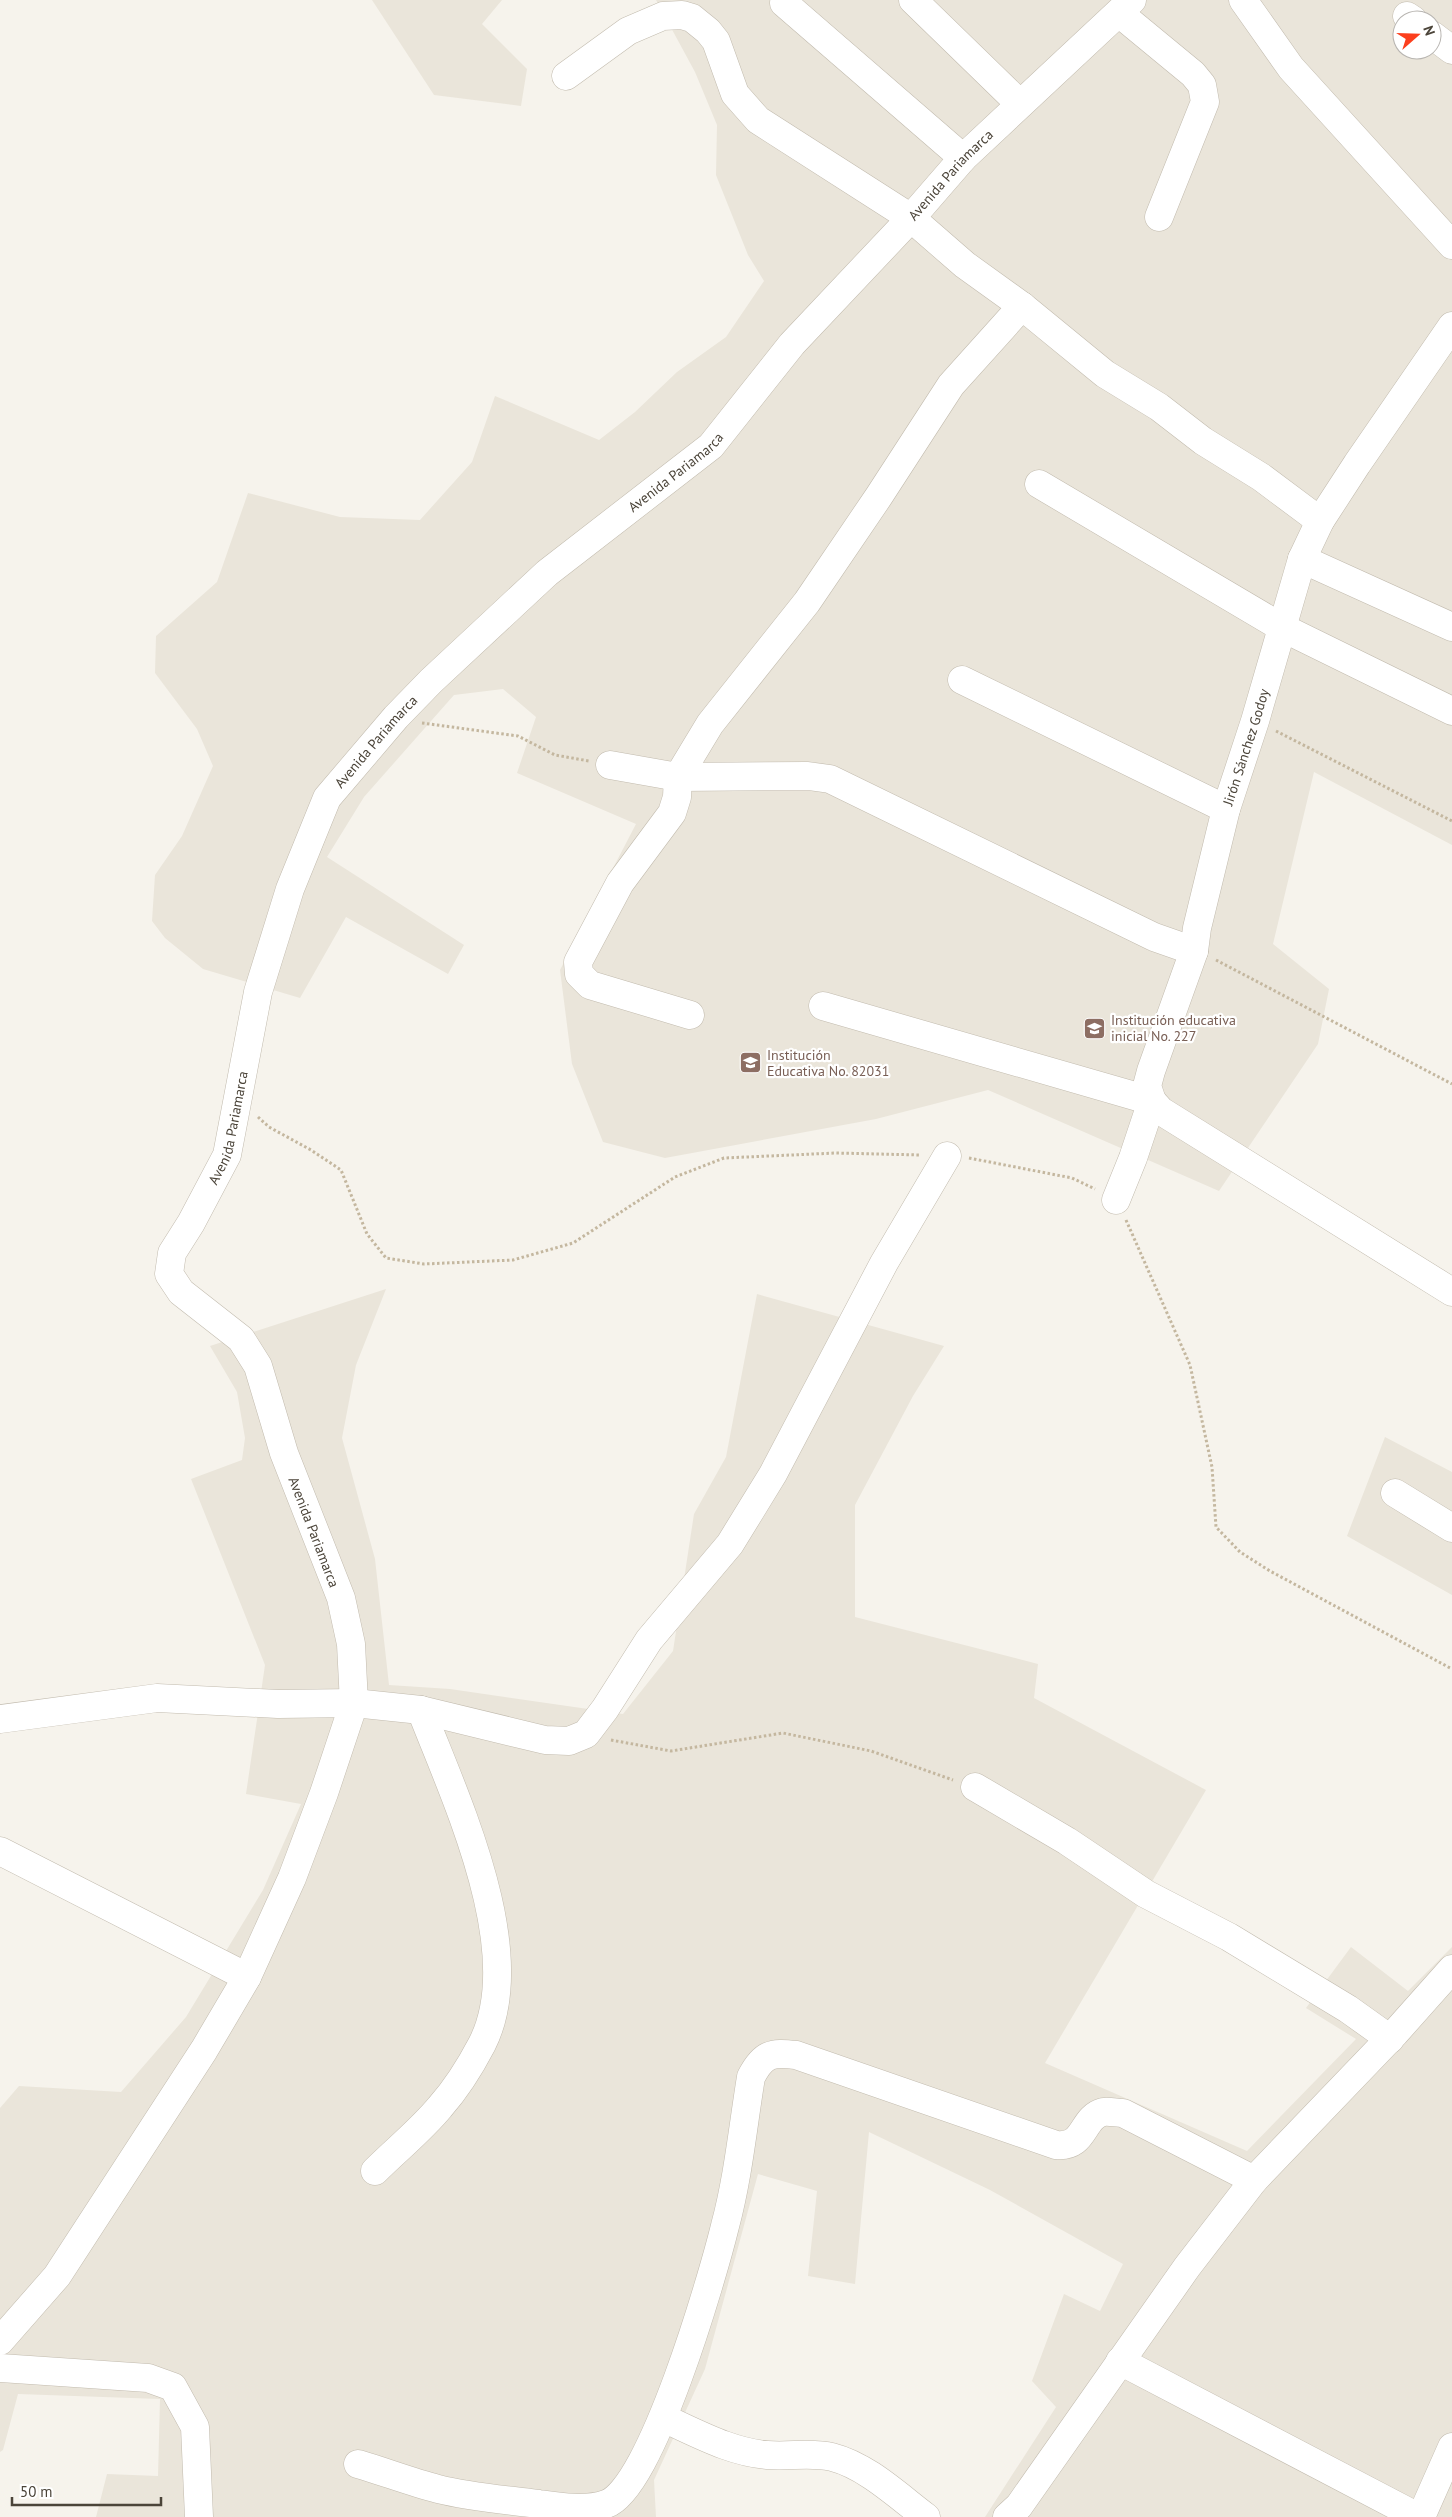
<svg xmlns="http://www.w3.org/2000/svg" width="1452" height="2517" font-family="'PT Sans',sans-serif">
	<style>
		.residential { fill: #eae5da; fill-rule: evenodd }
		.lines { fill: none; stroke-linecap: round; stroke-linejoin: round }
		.minor-casing { stroke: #c2bbae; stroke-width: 29 }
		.path { stroke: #c4b79f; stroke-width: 3; stroke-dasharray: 2.5 2.5; stroke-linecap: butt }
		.minor { stroke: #fff; stroke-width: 28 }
		.labels { text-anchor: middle; stroke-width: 4.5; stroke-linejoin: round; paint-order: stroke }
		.street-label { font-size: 14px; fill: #4b4439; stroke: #fff }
		.education-label { font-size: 14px; fill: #785e54; stroke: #fff; text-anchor: start }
	</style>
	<rect width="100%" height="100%" fill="#f6f3ec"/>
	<!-- residential -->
	<path class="residential" d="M372 0H502L482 24 527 69 521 106 434 95Z
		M656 0H1452V845L1314 772 1273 944 1329 989 1318 1044 1219 1191 988 1090 876 1119 665 1158 603 1142 572 1064 560 970 636 824 517 773 536 717 503 689 454 695 364 797 327 857 464 945 448 974 346 917 300 998 203 969 165 938 152 921 155 875 182 836 213 766 197 729 155 673 156 636 217 582 248 493 340 517 420 520 472 462 495 396 599 440 635 412 677 372 726 337 764 281 748 255 716 175 717 125 695 72ZM1402 20H1432V50H1402Z
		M386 1289 356 1365 342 1438 375 1559 389 1685 450 1689 623 1714 673 1651 694 1514 726 1457 757 1294 944 1346 913 1396 855 1505V1617L1038 1664 1034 1698 1206 1790 1045 2063 1247 2151 1356 2039 1306 2008 1351 1947 1408 1991 1452 1947V2517H985L1056 2407 1032 2381 1064 2294 1100 2311 1123 2264 990 2190 869 2132 855 2284 808 2276 817 2191 758 2174 705 2369 654 2480 656 2517H96L107 2474 158 2476 160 2399 18 2394 3 2450 0 2452V2108L19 2086 121 2092 186 2017 263 1890 301 1804 246 1794 265 1665 191 1479 242 1460 245 1438 237 1392 210 1346Z
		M1385 1437 1452 1472V1595L1347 1536Z"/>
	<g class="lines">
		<defs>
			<g id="minor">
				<path d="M913 0 1020 104"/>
				<path d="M1243 0 1291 68 1452 245"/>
				<path d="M784 3 963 158"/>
				<path d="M1119 13 1193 74 1202 85 1205 102 1159 217"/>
				<path d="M1407 16 1413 20"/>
				<path d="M1432 35 1452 50"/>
				<path d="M566 76 628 31 663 16 682 15 692 18 708 31 716 41 735 94 758 120 911 218 965 265 1022 306 1105 374 1159 407 1203 441 1261 477 1320 521"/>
				<path d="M1039 484 1281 627 1452 711"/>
				<path d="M1302 559 1452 627"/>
				<path d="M962 680 1226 809"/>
				<path d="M610 765 678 777 808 776 830 779 1154 937 1194 951"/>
				<path d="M823 1006 1152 1101 1161 1111 1452 1292"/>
				<path d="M690 1015 590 985 579 974 578 962 620 883 672 813 677 797 678 777 710 724 807 602 879 496 951 385 1022 306"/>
				<path id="s1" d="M1116 1200 1133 1158 1152 1101 1147 1086 1151 1071 1194 951 1197 928 1226 809 1255 721 1302 559 1320 521 1357 464 1452 326"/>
				<path d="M1395 1493 1452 1528"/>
				<path d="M0 1719 157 1698 278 1704 354 1703 421 1710 545 1740 569 1741 586 1734 605 1709 649 1640 730 1544 773 1474 884 1263 947 1156"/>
				<path d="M975 1787 1067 1841 1146 1894 1229 1937 1348 2009 1390 2039"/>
				<path d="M0 1851 247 1977"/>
				<path d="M375 2171C396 2150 421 2130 440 2107 456 2089 471 2065 482 2044 529 1952 455 1798 421 1710"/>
				<path id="s2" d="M0 2341 57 2276 204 2050 247 1977 292 1878 324 1793 354 1703 351 1644 341 1598 284 1453 258 1366 241 1339 181 1292 169 1274 172 1253 191 1223 227 1155 258 992 290 889 327 798 396 717 431 681 547 573 711 446 792 344 911 218 963 158 1132 0"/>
				<path d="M1120 2361 1418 2517"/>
				<path d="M0 2368 148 2378 173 2387 195 2427 199 2517"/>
				<path d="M663 2418C697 2433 730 2452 767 2455 789 2457 811 2452 832 2457 867 2466 898 2496 926 2517"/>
				<path d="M358 2464C385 2472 411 2482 438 2489 470 2497 505 2500 539 2504 560 2507 585 2511 606 2504 651 2490 713 2275 725 2226 738 2178 743 2126 751 2077 763 2054 771 2052 796 2055L1056 2145C1086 2148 1081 2118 1103 2112 1109 2111 1117 2113 1123 2113L1254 2180"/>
				<path d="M1007 2517 1019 2506 1187 2267 1254 2180 1395 2033 1452 1969"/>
				<path d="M1421 2517 1452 2447"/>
			</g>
		</defs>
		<!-- minor casing -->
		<use href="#minor" class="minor-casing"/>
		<!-- path -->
		<path class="path" d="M422 723 518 736 555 755 589 761
			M1276 731 1452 821
			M1216 960 1452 1084
			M258 1117 269 1127 311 1150 341 1170 367 1234 386 1258 424 1264 513 1260 573 1243 675 1177 724 1158 836 1153 920 1155
			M969 1158 1072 1178 1095 1189
			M1126 1220 1190 1365 1212 1467 1216 1527 1240 1552 1270 1571 1452 1669
			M611 1740 671 1751 783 1733 871 1751 953 1780"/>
		<!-- minor -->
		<use href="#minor" class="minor"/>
	</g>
	<!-- icons -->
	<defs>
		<symbol id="school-square" viewBox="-11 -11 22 22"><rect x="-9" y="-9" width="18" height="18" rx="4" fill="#8d6e63" stroke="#fff"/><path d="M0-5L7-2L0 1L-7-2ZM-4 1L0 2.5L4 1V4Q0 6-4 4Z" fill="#fff"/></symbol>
	</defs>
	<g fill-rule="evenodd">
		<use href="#school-square" x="1082" y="1016" width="25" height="25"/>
		<use href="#school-square" x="738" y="1050" width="25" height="25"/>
	</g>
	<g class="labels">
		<!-- street labels -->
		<g class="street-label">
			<text dy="5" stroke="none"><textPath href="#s2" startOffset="2608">Avenida Pariamarca</textPath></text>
			<text dy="5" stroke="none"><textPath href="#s2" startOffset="2202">Avenida Pariamarca</textPath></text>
			<text dy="5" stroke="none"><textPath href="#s2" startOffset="1798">Avenida Pariamarca</textPath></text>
			<text dy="5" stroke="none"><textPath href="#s1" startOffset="475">Jirón Sánchez Godoy</textPath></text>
			<text dy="5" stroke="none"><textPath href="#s2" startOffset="1378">Avenida Pariamarca</textPath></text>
			<text transform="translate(314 1532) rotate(69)" y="5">Avenida Pariamarca</text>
		</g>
		<!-- education labels -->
		<g class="education-label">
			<text x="1111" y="1025">Institución educativa<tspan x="1111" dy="16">inicial No. 227</tspan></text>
			<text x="767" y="1060">Institución<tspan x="767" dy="16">Educativa No. 82031</tspan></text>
		</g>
	</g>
	<!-- north arrow -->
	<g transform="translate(1417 35) rotate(70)"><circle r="24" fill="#ffffff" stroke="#b7b4b0"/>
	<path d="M0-4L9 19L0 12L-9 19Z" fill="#fc3f1d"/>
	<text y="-8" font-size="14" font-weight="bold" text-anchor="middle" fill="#4b4439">N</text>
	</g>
	<!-- scale -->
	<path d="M12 2497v8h149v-8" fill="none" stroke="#4b4439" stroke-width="2.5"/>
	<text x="20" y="2497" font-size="15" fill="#4b4439" stroke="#ffffff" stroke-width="4" paint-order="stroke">50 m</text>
</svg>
